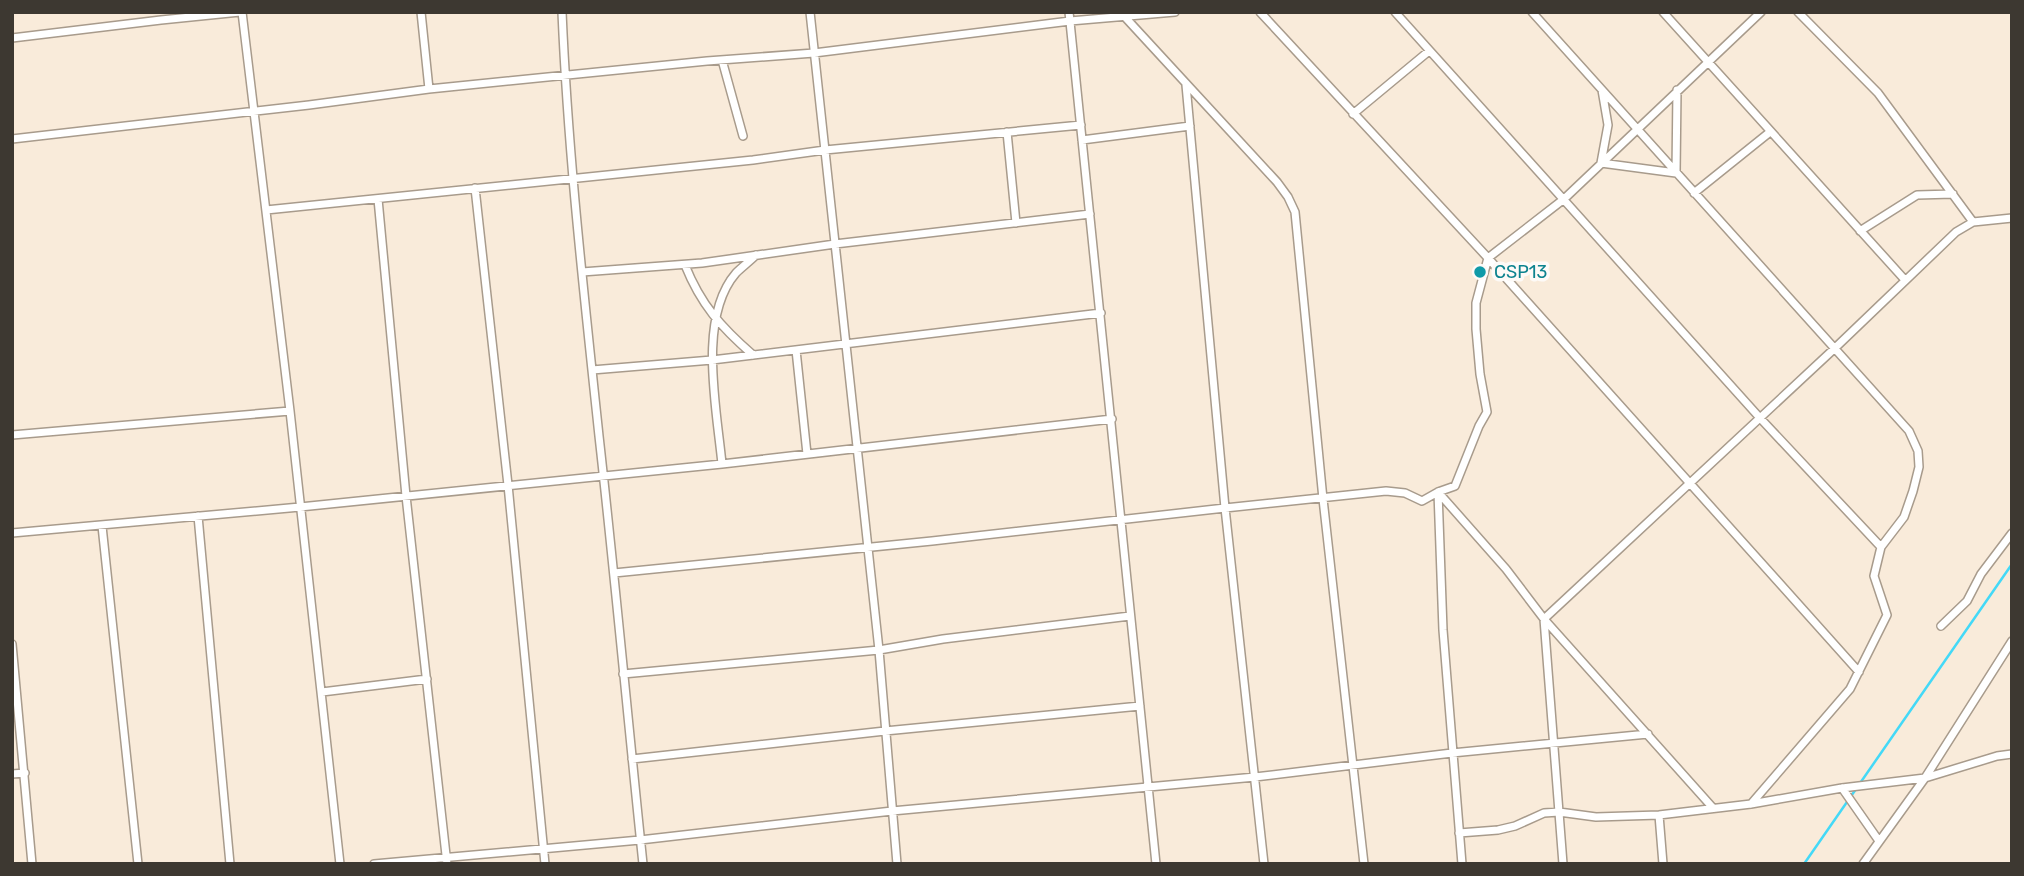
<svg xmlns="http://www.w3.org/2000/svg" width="2024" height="876" font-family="Rubik,sans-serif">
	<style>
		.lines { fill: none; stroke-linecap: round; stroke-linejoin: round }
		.stream { stroke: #44d9f7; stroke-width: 2.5 }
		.street-casing { stroke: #a89b8c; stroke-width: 10 }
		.street { stroke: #fff; stroke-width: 7 }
		.culture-dot { fill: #0f9aa8; stroke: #fdfaf7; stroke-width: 2.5 }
		.labels { text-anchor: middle; stroke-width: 7; stroke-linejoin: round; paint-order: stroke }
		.culture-label { font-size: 18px; fill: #0d838f; stroke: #fdfaf7; text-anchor: start }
	</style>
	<rect width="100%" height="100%" fill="#f9ebda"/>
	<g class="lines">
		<!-- stream -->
		<path class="stream" d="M1804 864 2012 564"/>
		<defs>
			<path id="street" d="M242 12 290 411 340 864
				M421 12 429 89
				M562 12C568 154 584 294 599 436 615 578 628 721 643 864
				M810 12 879 650 897 864
				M1069 12 1156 864
				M1260 12 1488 258 1859 672
				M1395 12 1760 418 1881 547
				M1532 12 1909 431 1918 451 1919 467 1913 491 1904 517 1881 547 1874 576 1887 615 1850 689 1751 804
				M1663 12 1905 280
				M1798 12 1878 93 1973 222
				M1121 15 1124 16 1277 182 1288 197 1295 212 1323 499 1364 864
				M12 38 161 20 240 12
				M722 60 743 136
				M1186 85 1225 508 1264 864
				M1602 90 1608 125 1601 163 1676 173 1677 90
				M1353 114 1429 51
				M1007 132 1016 223
				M12 139 309 105 429 89 707 61 814 53 1070 21 1175 12
				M1082 140 1190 126
				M475 188 508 485 545 864
				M1694 193 1770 132
				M378 199 406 496 447 864
				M266 210 753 160 825 150 1081 125
				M1860 231 1917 195 1953 194
				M685 265C701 305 721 327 753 355
				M582 272 702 263 835 244 1090 214
				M796 350 807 454
				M592 370 712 360 1101 313
				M12 435 290 411
				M722 464C717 410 697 318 736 273 742 267 750 261 756 255
				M1438 492 1506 569 1544 619 1713 808
				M1438 492 1443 630 1462 864
				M198 516 230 864
				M102 526 138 864
				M12 533 300 507 722 464 1112 419
				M614 573 932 541 1225 508 1386 491 1405 493 1422 501 1438 492 1455 486 1479 426 1487 412 1480 374 1476 329V303L1488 258 1564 199 1761 12
				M1941 626 1967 601 1981 574 2012 533
				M12 644 32 864
				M623 674 879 650 943 639 1130 616
				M322 692 427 679
				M632 759 885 731 1140 706
				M12 774 25 773
				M1842 788 1879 841
				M1659 815 1663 864
				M1459 833 1498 830 1515 826 1544 813 1559 812 1596 817 1659 815 1751 804 1842 788 1925 778 1997 756 2012 754
				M374 864 640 840 892 811 1255 777 1452 753 1648 734
				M1563 864 1544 619 1835 348 1956 232 1973 222 2012 218
				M1863 864 1925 778 2012 641"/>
		</defs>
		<!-- street casing -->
		<use href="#street" class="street-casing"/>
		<!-- street -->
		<use href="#street" class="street"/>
	</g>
	<!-- markers -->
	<circle class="culture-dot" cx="1480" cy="272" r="7"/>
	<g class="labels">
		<!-- culture labels -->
		<g class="culture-label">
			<text x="1494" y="278">CSP13</text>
		</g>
	</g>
	<!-- border -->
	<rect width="2024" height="876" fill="none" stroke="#3d3831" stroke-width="28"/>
</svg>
